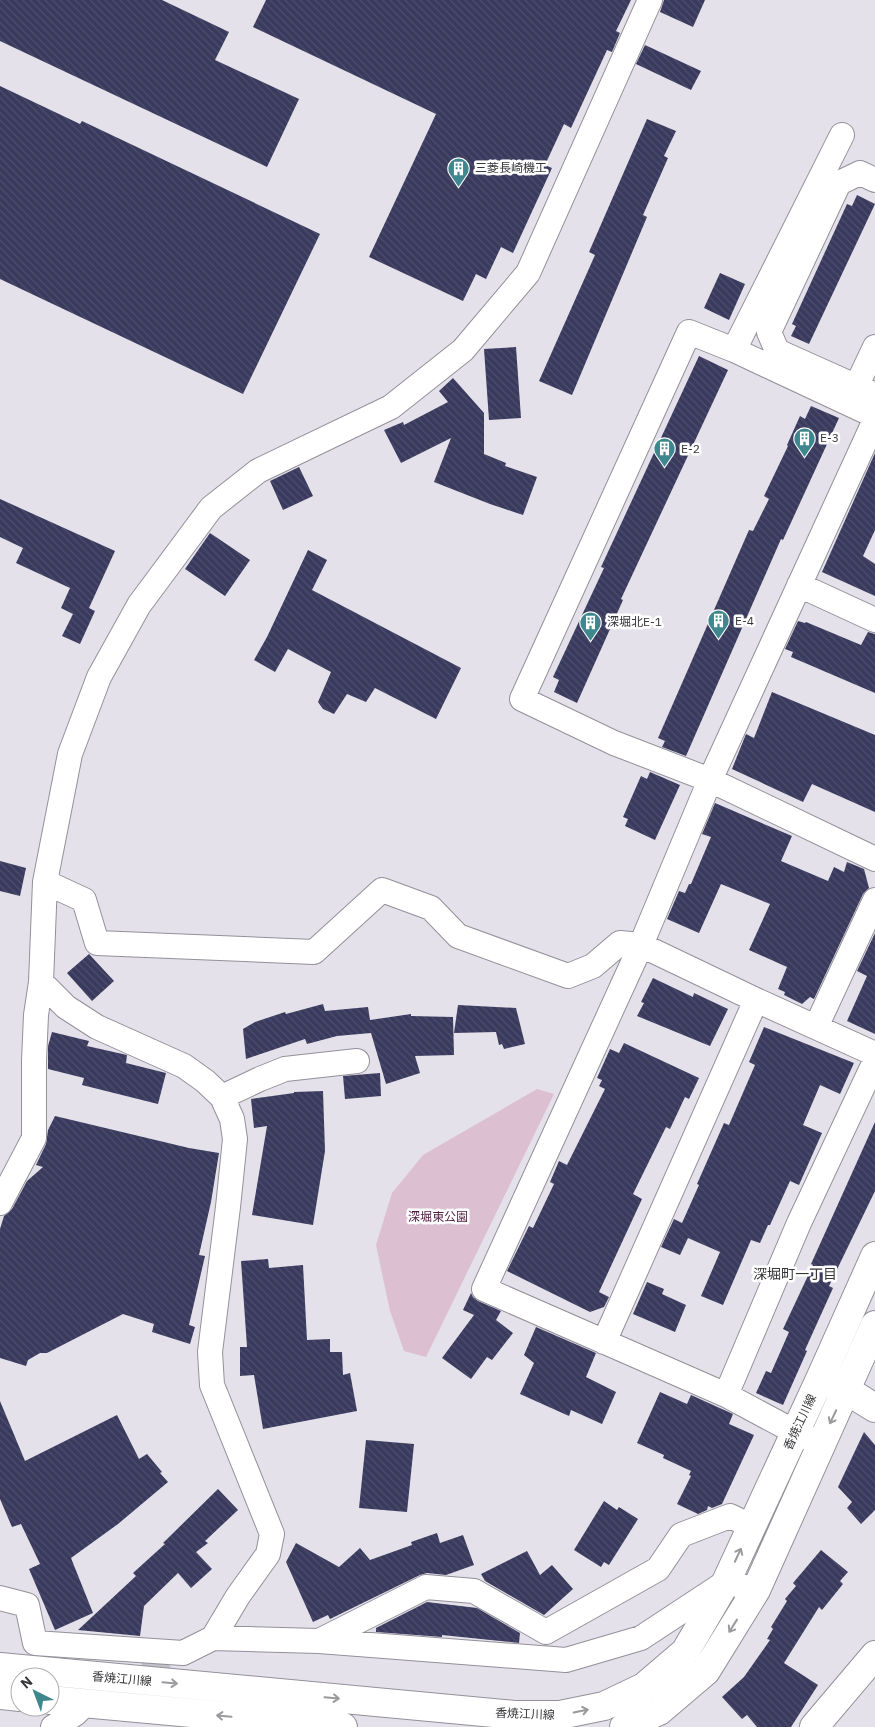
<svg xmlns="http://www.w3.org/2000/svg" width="875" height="1727" font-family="'IBM Plex Sans','Noto Sans JP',sans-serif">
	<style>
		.park { fill: #dcbfd1 }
		.building { fill: url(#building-back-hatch) }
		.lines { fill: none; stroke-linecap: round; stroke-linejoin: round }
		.minor-tunnel { stroke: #c1bfc7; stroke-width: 24; stroke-dasharray: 24 12; stroke-linecap: butt }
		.minor-casing { stroke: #939099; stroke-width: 26 }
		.tertiary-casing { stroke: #939099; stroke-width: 30 }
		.primary-casing { stroke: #939099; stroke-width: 30 }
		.minor { stroke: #fff; stroke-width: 24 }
		.tertiary { stroke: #fff; stroke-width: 28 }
		.primary { stroke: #fff; stroke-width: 28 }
		.oneway { stroke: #9a9a9c }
		.labels { text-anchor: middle; stroke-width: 5; stroke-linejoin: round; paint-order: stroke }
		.poi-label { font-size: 12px; fill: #363538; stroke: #fff; text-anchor: start }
		.park-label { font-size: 12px; fill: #501e42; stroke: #fff }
		.street-label { font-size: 12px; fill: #363538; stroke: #fff }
		.neighbourhood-label { font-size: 14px; fill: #363538; stroke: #fff }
	</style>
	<defs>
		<pattern id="building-back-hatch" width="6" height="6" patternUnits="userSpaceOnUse" patternTransform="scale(1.25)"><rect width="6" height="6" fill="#393a5d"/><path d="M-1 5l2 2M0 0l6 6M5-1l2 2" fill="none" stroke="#4e4e6c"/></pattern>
	</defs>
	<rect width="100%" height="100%" fill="#e4e1eb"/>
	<!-- park -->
	<path class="park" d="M537 1089 554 1094 426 1357 404 1351 390 1311 376 1245 392 1193 423 1155Z"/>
	<!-- building -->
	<path class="building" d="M0 0H162L229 32 215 60 299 99 267 167 0 41Z
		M266 0H631L616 31 620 33 612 52 607 50 571 128 564 124 545 165 552 168 513 253 501 247 486 279 476 274 463 301 369 257 436 114 253 27Z
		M664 0H705L693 27 660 12Z
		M645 45 701 71 691 90 636 64Z
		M0 86 80 124 82 121 320 234 243 394 0 279Z
		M647 119 676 131 664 156 668 158 643 215 647 217 572 395 539 381 595 255 589 252Z
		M857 195 875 204 809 344 791 336 796 326 792 324 847 204 852 206Z
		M720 273 745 284 729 320 704 308Z
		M516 347 521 418 489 420 484 349Z
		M699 356 728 370 621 599 623 600 577 703 554 692 559 680 553 677 604 568 601 567Z
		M453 378 484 413V454L506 463 505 466 537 477 523 515 490 504 434 482 451 438 401 463 384 430 403 422 404 425 448 402 439 391Z
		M811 406 839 418 783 540 781 539 686 756 662 747 665 741 658 738 749 530 753 531 769 499 764 496 788 446 787 445 800 416 805 419Z
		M875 453V530L863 556 875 564V596L822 572Z
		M299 467 313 496 283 510 270 481Z
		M0 499 115 551 89 608 95 611 80 644 62 636 73 614 61 608 70 588 16 563 23 548 0 537Z
		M210 533 250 560 225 596 185 569Z
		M308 550 327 560 312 590 461 668 436 719 375 688 366 702 347 694 334 714 323 709 318 702 331 672 288 649 275 672 254 660 267 637Z
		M798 621 805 623 806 622 861 645 868 632 875 634V693L791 657 793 652 785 649Z
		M772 692 875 735V812L812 784 803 802 732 769 746 734 754 738Z
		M650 772 680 785 655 840 625 826 628 819 623 817 641 776 647 779Z
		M715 803 792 836 781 861 828 881 834 867 844 872 847 862 864 869 869 888 863 894 814 999 810 997 802 1004 784 995 785 992 778 989 787 967 749 950 770 904 721 884 699 933 667 919 679 891 685 893 689 884H691L711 837 702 834Z
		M0 861 26 868 20 896 0 891Z
		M875 933V1034L847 1021 867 976 857 971Z
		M89 954 114 981 92 1001 67 973Z
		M653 978 693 997 694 993 728 1009 710 1046 637 1016 644 1003 641 1002Z
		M323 1004 325 1011 368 1007 370 1020 411 1014V1016L453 1017 454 1055 415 1056 420 1073 386 1084 371 1033 337 1036 307 1044 305 1039 246 1059 243 1029 255 1022 285 1012 286 1014Z
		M458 1005 516 1008 525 1044 504 1049 502 1044 499 1045 496 1032 454 1033Z
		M764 1027 854 1063 840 1094 820 1085 803 1125 822 1133 799 1185 790 1181 770 1225H768L760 1243 751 1240 723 1305 701 1296 720 1252 688 1238 680 1255 661 1247 674 1219 682 1223 699 1185 697 1184 724 1123 729 1125 755 1065 749 1062Z
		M52 1032 89 1041 87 1046 127 1055 126 1063 166 1073 158 1104 82 1085 84 1078 48 1069V1046Z
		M624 1043 699 1078 689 1099 685 1097 670 1129 666 1127 633 1194 642 1199 599 1292 609 1297 604 1307 590 1312 507 1271 529 1226 533 1228 554 1184 550 1182 559 1161 567 1165 605 1089 599 1086 602 1080 597 1078 610 1049 619 1053Z
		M380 1073 381 1096 345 1099 343 1076Z
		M323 1091 325 1151 313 1225 252 1215 267 1126 254 1128 251 1099 294 1093V1092Z
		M55 1116 189 1148 219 1153 211 1202 199 1255 205 1256 189 1325 195 1327 190 1344 152 1332 154 1324 123 1314 47 1353H40L28 1360 26 1366 0 1358V1229L4 1216 12 1209 27 1181 43 1167 36 1165 46 1144 48 1130Z
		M875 1122V1191L829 1286 833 1288 805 1350 807 1351 783 1405 756 1393 766 1371 771 1373 789 1332 783 1329 813 1265 811 1264Z
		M268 1259 269 1268 303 1265 307 1340 330 1339V1352H342L343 1375 350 1373 357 1411 263 1429 254 1375 240 1376V1347H247L241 1261Z
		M647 1282 664 1289 662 1294 686 1305 675 1332 633 1314Z
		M471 1293 473 1297 478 1301 501 1311 496 1320 513 1333 492 1360 487 1357 471 1379 442 1358 474 1315 463 1310Z
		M536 1327 596 1353 586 1377 616 1392 602 1424 571 1410 569 1416 520 1394 534 1363 524 1355Z
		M660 1392 687 1404 691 1395 733 1414 729 1424 754 1435 722 1504 712 1508 708 1506 707 1510 698 1514 677 1504 691 1476 689 1475 691 1471 663 1458 664 1455 637 1443Z
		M0 1401 25 1461 117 1415 139 1459 147 1454 162 1472 160 1473 168 1482 118 1524 71 1558 93 1613 55 1630 29 1569 40 1564 21 1524 12 1527 0 1499Z
		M864 1432 875 1445V1510L861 1524 847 1508 852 1502 838 1487Z
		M366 1440 414 1444 407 1512 359 1508Z
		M218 1489 238 1510 205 1541 208 1543 196 1552 212 1569 191 1588 178 1573 144 1606 140 1636 78 1630 136 1576 133 1573 165 1544 163 1543Z
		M604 1501 617 1510 619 1507 638 1519 609 1565 604 1562 601 1567 574 1550Z
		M437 1533 440 1543 463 1535 474 1565 446 1575 427 1573 420 1575 330 1619 328 1615 313 1622 286 1562 296 1543 339 1567 360 1548 370 1560 412 1545 411 1542Z
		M821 1550 848 1572 840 1581 843 1584 822 1610 819 1607 784 1663 818 1685 791 1727H757L747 1715 742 1719 722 1697 744 1677 770 1640 767 1639 773 1629 771 1627 787 1601 785 1599 796 1586 793 1583Z
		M527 1551 540 1575 552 1565 573 1589 544 1615 485 1581 481 1574Z
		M427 1602 477 1608 520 1633 519 1643 442 1635V1637L376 1632V1628Z"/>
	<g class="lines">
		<!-- minor-tunnel -->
		<path class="minor-tunnel" d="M83 1707 183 1653"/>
		<defs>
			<path id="minor" d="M875 180 860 173 839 183 769 332 777 351 875 395
				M734 350 842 135
				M856 387 875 347
				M875 416 734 350 689 332 522 699 614 743 710 780 875 859
				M799 585 875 620
				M45 882 84 900 97 943 314 952 382 890 431 908 458 936 568 976 593 966 620 943 641 945 756 1000 875 1054
				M41 982 66 1007 97 1027 184 1066 205 1081 222 1097 232 1119 235 1139 228 1207 210 1352 212 1385 272 1534 268 1554 238 1596 213 1638
				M816 1027 875 900
				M222 1097 260 1079 285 1069 357 1061
				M0 1203 34 1138V1061L36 1015 41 982 45 882 70 754 99 677 139 605 211 508 258 471 391 407 463 350 528 273 650 0
				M604 1342 756 1000
				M726 1395 799 1223 875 1061
				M820 1443 795 1432 726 1395 484 1289 641 945 710 780 875 420
				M0 1598 27 1605 35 1643 183 1653 213 1638 319 1641 566 1660 641 1638 726 1582 756 1590
				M319 1641 426 1587 474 1591 546 1632 658 1569 681 1535 730 1516 751 1526
				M53 1727 75 1714 80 1709"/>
			<path id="tertiary" d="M824 1380 846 1390 875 1408
				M814 1727 875 1655"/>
			<path id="primary" d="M0 1667 515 1715H560L604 1706 644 1687 685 1652 726 1582 820 1379 875 1256
				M0 1695 20 1697
				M50 1700 343 1727
				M624 1727 659 1711 706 1671 756 1590 875 1325"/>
		</defs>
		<!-- minor casing -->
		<use href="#minor" class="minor-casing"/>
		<!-- tertiary casing -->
		<use href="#tertiary" class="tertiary-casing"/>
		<!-- primary casing -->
		<use href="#primary" class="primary-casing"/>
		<!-- minor -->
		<use href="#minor" class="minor"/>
		<!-- tertiary -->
		<use href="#tertiary" class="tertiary"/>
		<!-- primary -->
		<use href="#primary" class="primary"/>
	</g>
	<!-- one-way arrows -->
	<defs><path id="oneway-shaft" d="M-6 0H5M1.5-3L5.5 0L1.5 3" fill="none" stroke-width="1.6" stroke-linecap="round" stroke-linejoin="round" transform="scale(1.25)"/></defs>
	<g class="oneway">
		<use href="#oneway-shaft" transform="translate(833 1417) rotate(115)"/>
		<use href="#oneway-shaft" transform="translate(738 1555) rotate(-65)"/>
		<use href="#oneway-shaft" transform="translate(733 1626) rotate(122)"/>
		<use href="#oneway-shaft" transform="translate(170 1683) rotate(5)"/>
		<use href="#oneway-shaft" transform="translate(332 1698) rotate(5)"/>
		<use href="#oneway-shaft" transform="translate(581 1711) rotate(-12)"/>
		<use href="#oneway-shaft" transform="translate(224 1716) rotate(-175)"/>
	</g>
	<!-- icons -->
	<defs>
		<symbol id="building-pin" viewBox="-11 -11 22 30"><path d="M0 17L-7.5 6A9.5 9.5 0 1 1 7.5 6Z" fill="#3f878e" stroke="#fff"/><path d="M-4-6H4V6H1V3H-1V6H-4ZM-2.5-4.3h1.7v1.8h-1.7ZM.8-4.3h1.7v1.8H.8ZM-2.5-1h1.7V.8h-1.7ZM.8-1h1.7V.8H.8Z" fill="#fff"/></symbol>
	</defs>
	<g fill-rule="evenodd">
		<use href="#building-pin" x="446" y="156" width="25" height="34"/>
		<use href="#building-pin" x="792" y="426" width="25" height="34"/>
		<use href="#building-pin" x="652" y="436" width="25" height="34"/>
		<use href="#building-pin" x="706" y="608" width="25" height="34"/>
		<use href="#building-pin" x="578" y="610" width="25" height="34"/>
	</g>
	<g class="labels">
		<!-- poi labels -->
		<g class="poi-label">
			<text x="475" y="172">三菱長崎機工</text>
			<text x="820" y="442">E-3</text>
			<text x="681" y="453">E-2</text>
			<text x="735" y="625">E-4</text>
			<text x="607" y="626">深堀北E-1</text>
		</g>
		<!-- park labels -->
		<g class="park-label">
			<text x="438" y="1221">深堀東公園</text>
		</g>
		<!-- street labels -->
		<g class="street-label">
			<text transform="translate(800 1422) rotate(-65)" y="4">香焼江川線</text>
			<text transform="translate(122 1679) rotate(5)" y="4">香焼江川線</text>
			<text transform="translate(525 1714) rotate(2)" y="4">香焼江川線</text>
		</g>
		<!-- neighbourhood labels -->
		<g class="neighbourhood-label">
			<text x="795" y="1279">深堀町一丁目</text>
		</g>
	</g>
	<!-- north arrow -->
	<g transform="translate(35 1692) rotate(318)"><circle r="24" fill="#ffffff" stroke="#afaeaf"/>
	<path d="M0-4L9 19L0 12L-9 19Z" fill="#3f878e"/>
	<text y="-8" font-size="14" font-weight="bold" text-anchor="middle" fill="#363538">N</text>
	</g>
</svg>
